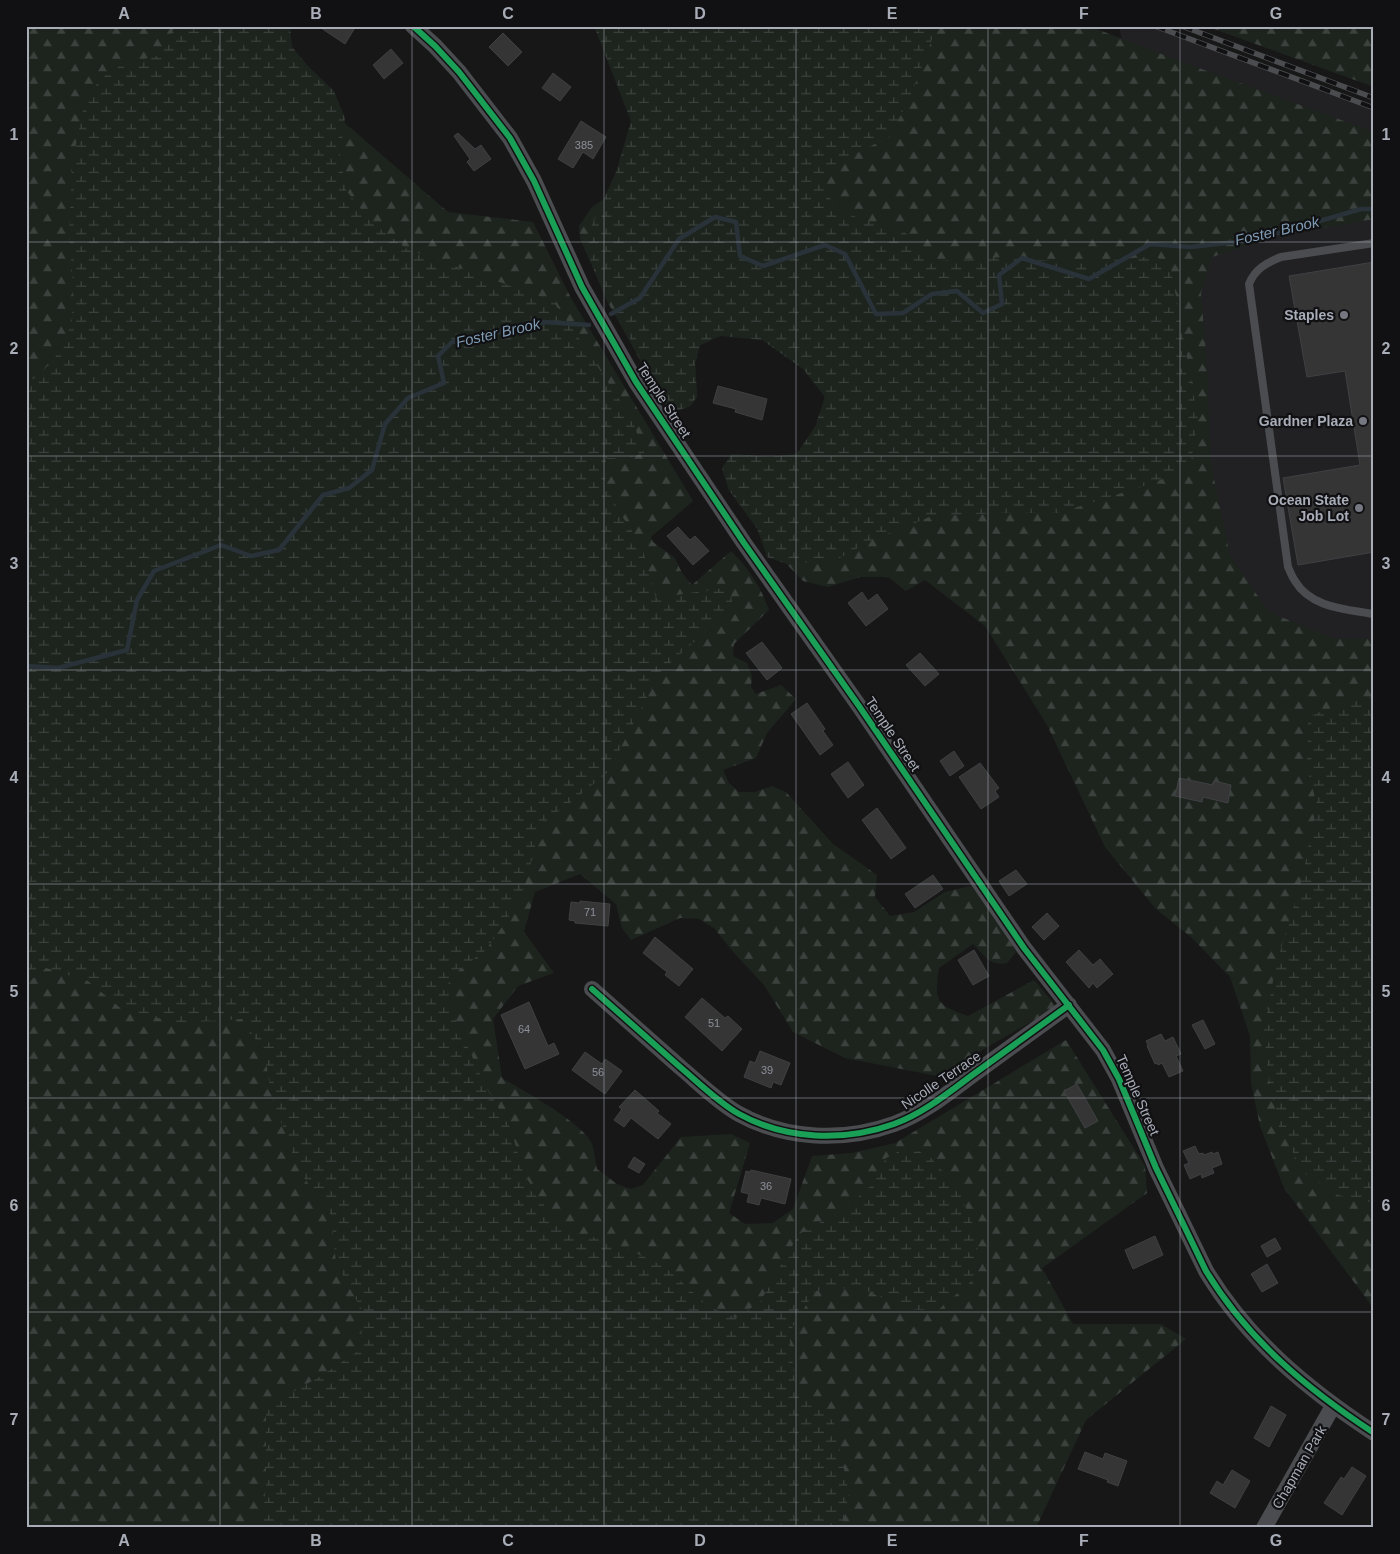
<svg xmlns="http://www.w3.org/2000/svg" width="1400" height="1554" font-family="Arial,sans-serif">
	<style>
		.built { fill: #212123 }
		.forest { fill: url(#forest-firs) }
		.wetland { fill: url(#wetland-marsh) }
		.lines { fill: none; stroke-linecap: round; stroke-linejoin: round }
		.stream { stroke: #2a3239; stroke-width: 4.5 }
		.building { fill: #353536; stroke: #3f4043 }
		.service { stroke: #4b4c50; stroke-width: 8 }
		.minor { stroke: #4b4c50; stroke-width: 16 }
		.rail-casing { stroke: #4b4c4f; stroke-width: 5.5 }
		.rail { stroke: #111113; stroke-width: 4; stroke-dasharray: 11; stroke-linecap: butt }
		.cycleway-casing { stroke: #111113; stroke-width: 9 }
		.cycleway { stroke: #1a9f57; stroke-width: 6 }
		.grid { fill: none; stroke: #a8adb8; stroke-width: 1; stroke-opacity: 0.55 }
		.poi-dot { fill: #757880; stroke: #111113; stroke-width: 2 }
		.labels { text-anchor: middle; stroke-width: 4.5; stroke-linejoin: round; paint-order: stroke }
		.number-label { font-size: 11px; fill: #8b8f98 }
		.poi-label { font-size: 14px; font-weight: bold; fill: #a8adb8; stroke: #111113; text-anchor: end }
		.street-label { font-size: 14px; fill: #a8adb8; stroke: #111113 }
		.water-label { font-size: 15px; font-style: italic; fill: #7f9bb3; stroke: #111113 }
		.neatline { fill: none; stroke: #a8adb8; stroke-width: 2 }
		.grid-label { font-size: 16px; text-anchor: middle; font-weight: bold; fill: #a8adb8 }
	</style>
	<defs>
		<pattern id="forest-firs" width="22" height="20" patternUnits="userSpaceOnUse" patternTransform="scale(1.25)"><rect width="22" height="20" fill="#1d241e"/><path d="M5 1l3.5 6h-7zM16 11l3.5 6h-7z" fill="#3b413d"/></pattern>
		<pattern id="wetland-marsh" width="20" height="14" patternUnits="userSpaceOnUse" patternTransform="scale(1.25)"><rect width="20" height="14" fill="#1d241e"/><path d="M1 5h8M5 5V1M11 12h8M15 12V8" fill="none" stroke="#3b413d"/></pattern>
	</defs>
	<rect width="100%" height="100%" fill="#171717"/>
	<!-- built -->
	<path class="built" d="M1119 26H1155L1374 108V665L1244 677Z"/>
	<!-- forest -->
	<path class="forest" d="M26 26H274L317 99 448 212 533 222 571 298 693 501 651 537 653 542 675 558 682 573 692 585 731 551C749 569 761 587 769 610L734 644 733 656 747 663 752 676 751 687 756 694 781 685 796 699 767 733 756 758 723 770 729 783 739 792H755L772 786 786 792 833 844 877 875 875 897 890 916 914 912 945 892 979 884 1016 952 1007 963C989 966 985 956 973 944L939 968C934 1001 936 1005 968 1016L1034 980 1057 1007 937 1076 845 1058 793 1032 764 985 734 953 714 928 699 919 680 918 631 940 622 928 616 904 580 874 535 892 524 932 554 973 518 986 493 1019 502 1078C522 1090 581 1122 591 1142 595 1150 595 1161 597 1169L617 1184 631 1189 643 1185 681 1137 731 1134 750 1143 729 1213 745 1224 773 1223 793 1209 812 1156 852 1153 895 1143 1066 1040 1145 1166 1147 1193 1042 1268 1073 1324H1161L1186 1339 1086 1420 1036 1528H26Z
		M626 26H1089L1169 57 1374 132V219L1277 236 1212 257 1201 293 1207 367 1211 464 1230 556 1269 612 1335 639H1374V1309L1284 1188 1260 1126 1251 1083 1250 1036 1230 977 1192 938 1155 908 1105 847 1047 725 985 626 925 580 906 591 888 577H860L828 587 803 581 772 549 729 490 722 468 732 454 772 457 797 454 816 425 828 387 754 320 700 345 695 363 697 397 690 406 677 411 665 404 607 301 580 238 579 226 592 207 637 177Z
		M1206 26H1362L1374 30V87Z"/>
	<!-- wetland -->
	<path class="wetland" d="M175 26H290L292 47 307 65 334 91 345 118 340 156 346 190 371 222 407 249 553 301 585 347 632 419 644 453 628 458H606L605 482 617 508 642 547 656 598 730 587 732 602 718 621 661 671 608 772 574 800 541 824 525 886 507 920 485 951 460 969 448 984 453 1014 486 1087 511 1129 523 1172 540 1200 566 1232 607 1240 664 1266 708 1306 736 1318 760 1302 799 1234 843 1210 873 1184 886 1158 909 1146 931 1158 957 1187 979 1239 973 1280 937 1311 906 1309 859 1287 815 1291 789 1333 795 1383 834 1422 849 1493 842 1528H262L266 1484V1407L319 1377 360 1350 363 1312 336 1263 331 1215 299 1171 272 1097 264 1052 242 1019 181 1023 124 1011 88 981 46 968 26 984V380L37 378 62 349 72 322 73 284 69 235 72 163 84 106 99 80 123 64 161 55Z
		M594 26H937L911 95 889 138 866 148 834 165 823 185 837 211 905 232 923 255 940 261 1003 257 1078 263 1156 256 1171 269 1198 419 1190 468 1153 483 1059 513H1006L932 516 870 541 836 560 787 564 767 557 757 528 729 490 722 468 732 454 772 457 797 454 816 425 825 397 803 369 762 340 721 336 700 345 695 363 697 397 690 406 677 411 665 404 644 367 583 245 616 172 631 121Z
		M1374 697V1203L1338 1195 1304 1173 1279 1127 1268 1075 1264 1028 1276 965 1302 879 1317 805 1307 768 1308 716 1360 699Z"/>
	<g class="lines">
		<!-- stream -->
		<path class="stream" d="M611 314 640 298 679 239 715 217 736 222 740 256 763 266 825 245 845 254 876 314 903 313 932 294 957 291 983 313 1002 304 999 275 1022 258 1089 279 1150 244 1190 247 1254 240 1361 209H1374
			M26 666 58 668 127 650 137 600 154 571 221 545 251 556 279 550 323 495 349 488 372 470 385 424 408 398 444 383 438 356 452 342 544 322 589 325"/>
	</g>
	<!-- building -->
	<path class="building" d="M318 26H356L345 44Z
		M503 33 522 52 508 66 489 47Z
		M391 49 403 63 384 79 373 65Z
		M553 73 571 87 560 101 542 88Z
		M581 121 606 137 593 159 583 152 573 168 558 159Z
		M458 133 475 149 481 145 491 159 474 171 467 162 470 159 454 136Z
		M1374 262V552L1298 565 1283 478 1360 465 1345 371 1307 377 1289 276Z
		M718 386 767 399 762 420 735 412 736 409 713 403Z
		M678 527 690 540 695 536 709 551 693 565 667 536Z
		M862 592 868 601 877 594 888 609 866 626 848 603Z
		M762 642 782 668 767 680 746 653Z
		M920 653 939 674 925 686 906 665Z
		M807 703 825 729 823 731 833 745 820 755 791 714Z
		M954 751 964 766 950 776 940 761Z
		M848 762 864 785 848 798 831 774Z
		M980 763 999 788 995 791 999 797 981 809 959 777Z
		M1179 778 1213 785 1214 781 1231 785 1228 803 1203 797 1202 802 1175 796Z
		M877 808 906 848 891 859 862 820Z
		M1016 870 1027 884 1009 896 999 881Z
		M933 875 943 889 915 908 905 894Z
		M580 901 610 904 608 926 575 923V921L569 920 571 902 580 903Z
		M1047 913 1059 926 1044 940 1032 927Z
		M655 937 693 969 679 986 665 975 667 972 643 953Z
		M974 950 989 976 973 985 958 960Z
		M1079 950 1093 965 1100 959 1113 974 1097 988 1093 983 1089 988 1066 962Z
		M702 998 725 1018 728 1016 742 1029 722 1051 685 1017Z
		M529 1002 548 1046 554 1043 559 1054 525 1069 501 1015Z
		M1203 1020 1215 1044 1205 1049 1192 1025Z
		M1161 1034 1165 1041 1173 1037 1181 1054 1176 1056 1183 1071 1169 1077 1162 1063 1158 1065 1157 1063 1155 1064 1147 1046 1148 1045 1146 1041Z
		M760 1051 790 1063 781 1085 773 1082 771 1088 744 1077 750 1061 755 1063Z
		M585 1052 602 1064 605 1059 622 1071 605 1094 572 1070Z
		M1077 1084 1098 1121 1085 1128 1064 1091Z
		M635 1090 659 1111 657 1113 671 1124 658 1139 631 1118 624 1127 614 1120 622 1109 619 1107Z
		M1195 1146 1199 1154 1203 1153 1204 1155 1212 1152 1213 1154 1218 1152 1222 1164 1212 1168 1214 1173 1202 1178 1201 1174 1190 1179 1184 1165 1189 1163 1183 1151Z
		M634 1157 645 1164 639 1173 628 1167Z
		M751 1170 791 1179 785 1204 761 1198 759 1205 747 1202 749 1194 741 1192 746 1171 750 1172Z
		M1155 1236 1163 1255 1133 1269 1125 1250Z
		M1275 1238 1281 1249 1267 1257 1261 1246Z
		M1267 1264 1278 1283 1262 1292 1251 1274Z
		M1271 1406 1286 1415 1269 1447 1254 1438Z
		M1085 1452 1103 1459 1105 1453 1127 1461 1118 1486 1107 1482 1108 1480 1078 1469Z
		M1352 1467 1366 1476 1342 1515 1324 1503 1341 1477 1344 1479Z
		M1232 1470 1250 1481 1235 1508 1210 1493 1217 1481 1223 1485Z"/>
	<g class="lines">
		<!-- service -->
		<path class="service" d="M1374 243 1281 257C1266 263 1255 269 1249 284L1288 567C1290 571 1292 577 1295 581 1311 608 1346 609 1374 614"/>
		<!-- minor -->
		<path class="minor" d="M413 26 435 46 459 72 510 138 534 181 582 287 636 382 744 543 859 706 1024 948 1103 1050 1119 1079 1156 1168 1206 1271C1248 1340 1307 1389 1374 1433
			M592 989C621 1015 651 1041 680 1067 699 1083 718 1102 739 1114 786 1140 844 1142 894 1124 922 1114 947 1094 971 1076 1003 1053 1036 1029 1069 1005
			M1264 1528 1333 1406"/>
		<defs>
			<path id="rail" d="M1155 26 1374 108
				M1182 26 1374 98"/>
		</defs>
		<!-- rail casing -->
		<use href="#rail" class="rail-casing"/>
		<!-- rail -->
		<use href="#rail" class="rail"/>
		<defs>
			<path id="cycleway" d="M413 26 435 46 459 72 510 138 534 181 582 287 636 382 744 543 859 706 1024 948 1103 1050 1119 1079 1156 1168 1206 1271C1248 1340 1307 1389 1374 1433
				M592 989C621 1015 651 1041 680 1067 699 1083 718 1102 739 1114 786 1140 844 1142 894 1124 922 1114 947 1094 971 1076 1003 1053 1036 1029 1069 1005"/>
		</defs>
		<!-- cycleway casing -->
		<use href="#cycleway" class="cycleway-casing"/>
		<!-- cycleway -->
		<use href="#cycleway" class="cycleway"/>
	</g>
	<!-- grid -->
	<path class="grid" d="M220 26V1528M412 26V1528M604 26V1528M796 26V1528M988 26V1528M1180 26V1528M26 242H1374M26 456H1374M26 670H1374M26 884H1374M26 1098H1374M26 1312H1374"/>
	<!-- markers -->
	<g class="poi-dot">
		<circle cx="1344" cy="315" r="5"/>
		<circle cx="1363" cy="421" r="5"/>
		<circle cx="1359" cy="508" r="5"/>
	</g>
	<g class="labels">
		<!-- number labels -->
		<g class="number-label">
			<text x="584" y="149">385</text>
			<text x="590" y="916">71</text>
			<text x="714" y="1027">51</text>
			<text x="524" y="1033">64</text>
			<text x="767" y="1074">39</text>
			<text x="598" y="1076">56</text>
			<text x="766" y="1190">36</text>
		</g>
		<!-- poi labels -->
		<g class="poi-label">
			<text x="1334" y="320">Staples</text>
			<text x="1353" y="426">Gardner Plaza</text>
			<text x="1349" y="505">Ocean State<tspan x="1349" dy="16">Job Lot</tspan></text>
		</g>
		<!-- street labels -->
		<g class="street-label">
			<text transform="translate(664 400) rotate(57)" y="5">Temple Street</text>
			<text transform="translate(893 734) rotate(56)" y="5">Temple Street</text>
			<text transform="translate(941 1080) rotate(-34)" y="5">Nicolle Terrace</text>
			<text transform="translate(1138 1095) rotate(66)" y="5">Temple Street</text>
			<text transform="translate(1299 1467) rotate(-60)" y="5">Chapman Park</text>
		</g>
		<!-- water labels -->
		<g class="water-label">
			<text transform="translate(1277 231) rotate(-13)" y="5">Foster Brook</text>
			<text transform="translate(498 333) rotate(-13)" y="5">Foster Brook</text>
		</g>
	</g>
	<!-- border -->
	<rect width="1400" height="1554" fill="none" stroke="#111113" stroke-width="55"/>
	<rect x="28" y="28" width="1344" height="1498" class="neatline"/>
	<g class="grid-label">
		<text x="124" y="19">A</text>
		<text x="316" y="19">B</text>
		<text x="508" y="19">C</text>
		<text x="700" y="19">D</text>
		<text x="892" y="19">E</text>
		<text x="1084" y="19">F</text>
		<text x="1276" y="19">G</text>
		<text x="14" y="140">1</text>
		<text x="1386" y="140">1</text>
		<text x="14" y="354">2</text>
		<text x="1386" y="354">2</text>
		<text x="14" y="569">3</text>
		<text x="1386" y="569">3</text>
		<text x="14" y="783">4</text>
		<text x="1386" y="783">4</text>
		<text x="14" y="997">5</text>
		<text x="1386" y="997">5</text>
		<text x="14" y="1211">6</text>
		<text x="1386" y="1211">6</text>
		<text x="14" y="1425">7</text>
		<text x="1386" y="1425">7</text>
		<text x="124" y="1546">A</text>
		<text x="316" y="1546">B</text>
		<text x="508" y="1546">C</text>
		<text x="700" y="1546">D</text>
		<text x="892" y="1546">E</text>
		<text x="1084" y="1546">F</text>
		<text x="1276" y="1546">G</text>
	</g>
</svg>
